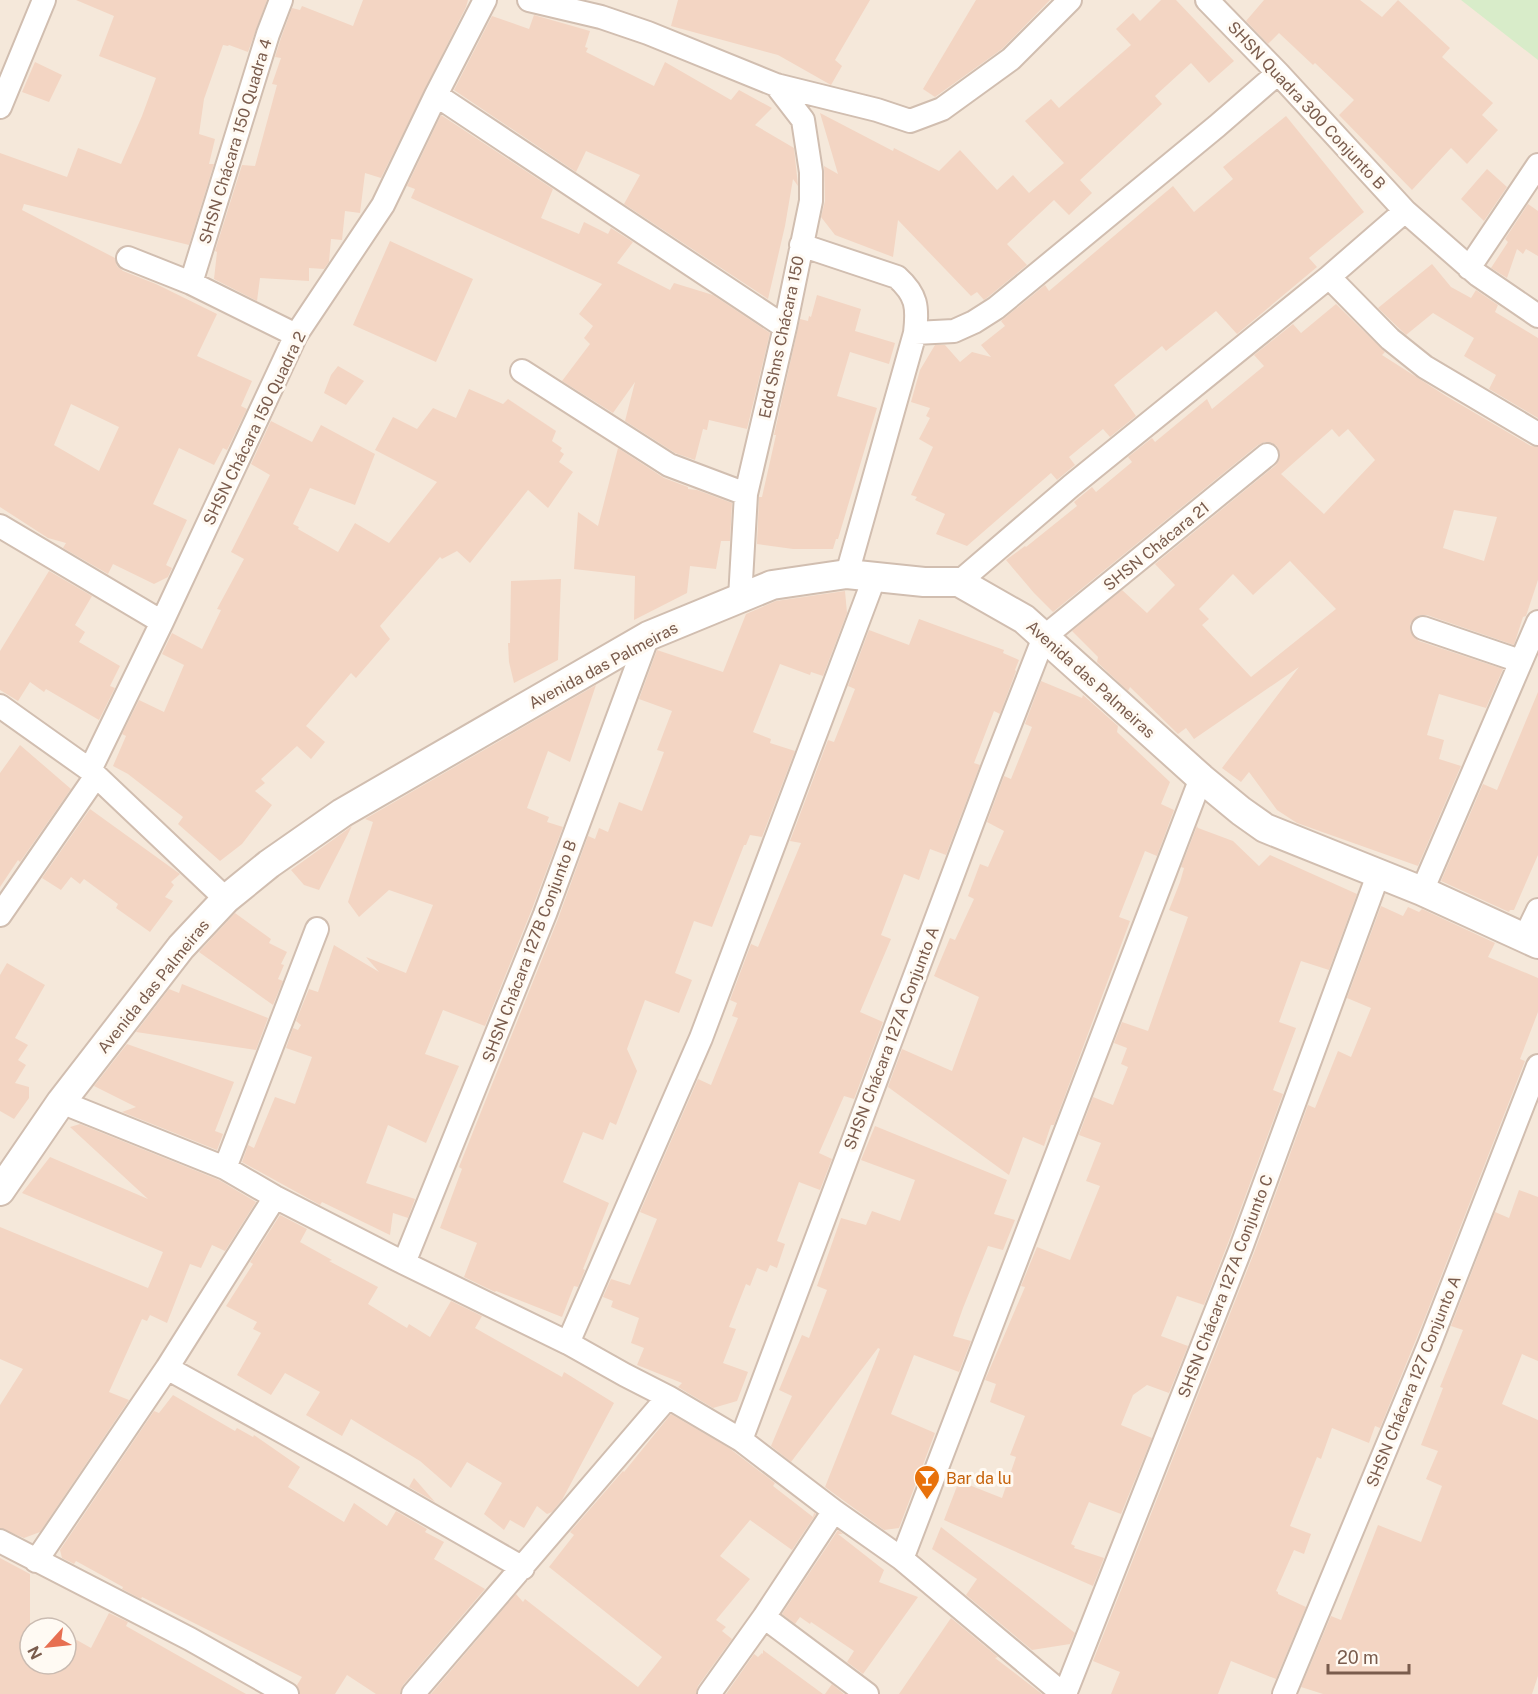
<svg xmlns="http://www.w3.org/2000/svg" width="1538" height="1694" font-family="'Public Sans',sans-serif">
	<style>
		.residential { fill: #f5e8da; fill-rule: evenodd }
		.green { fill: #d8ecc9 }
		.building { fill: #f3d5c3; fill-rule: evenodd }
		.lines { fill: none; stroke-linecap: round; stroke-linejoin: round }
		.minor-casing { stroke: #d1beb0; stroke-width: 26 }
		.tertiary-casing { stroke: #d1beb0; stroke-width: 32 }
		.minor { stroke: #fff; stroke-width: 22 }
		.tertiary { stroke: #fff; stroke-width: 28 }
		.labels { text-anchor: middle; stroke-width: 6; stroke-linejoin: round; paint-order: stroke }
		.street-label { font-size: 16px; fill: #7a5c4d; stroke: #fffaf3 }
		.food-label { font-size: 16px; fill: #c56008; stroke: #fffaf3; text-anchor: start }
	</style>
	<rect width="100%" height="100%" fill="#fdf6ec"/>
	<!-- residential -->
	<path class="residential" d="M0 0H1538V1694H0ZM30 1628H66V1664H30Z"/>
	<!-- green -->
	<path class="green" d="M1461 0H1538V60Z"/>
	<!-- building -->
	<path class="building" d="M76 0H267L248 52 229 45 228 46 223 45 204 99 199 134 215 139 209 164H214L189 245 24 204 22 210 115 258 117 266 123 271 156 284 217 314 197 356 252 381 241 406 247 409 227 450 223 448 214 465 179 448 153 504 187 520 166 565 172 568 168 577 154 584 113 564 108 574 63 548 66 543 48 538 0 507V153L67 177 78 148 121 164 142 116 156 78 99 56 114 16ZM71 404 119 427 99 471 54 445Z
		M363 0H468L466 7 381 178 365 173 360 213 345 211 342 240 331 239 329 262 324 269 309 268V281L260 278 257 301 214 279 217 252 215 251 242 165 255 166 277 85 272 84 281 58 275 57 281 38 292 8 300 10 302 6 353 26Z
		M678 0H870L835 60 842 66 831 85 778 55 671 26Z
		M976 0H1050L1002 49 935 97 923 89Z
		M1161 0H1176L1234 61 1209 83 1191 63 1155 96 1162 104 1080 180 1092 193 1069 215 1054 200 1007 244 1027 265 988 297 984 300 977 292 971 296 898 220 893 257 835 235 821 217 825 201 824 166 838 174 820 113 893 151 894 148 939 171 960 150 997 190 1013 175 1029 193 1064 163 1025 121 1051 99 1059 108 1131 45 1116 29 1133 13 1140 21Z
		M1264 0H1360L1382 17 1398 0 1450 48 1442 57 1493 103 1482 115 1498 130 1467 164 1451 148 1412 190 1339 115 1354 100 1315 63 1313 65 1279 33 1268 44 1246 21Z
		M534 15 590 31 585 47 588 48 586 52 654 86 665 62 731 100 739 90 772 108 755 125 794 148 798 186 793 179 785 226 768 299 624 204 640 175 586 151 576 172 454 90 492 16 529 29Z
		M35 62 62 75 49 102 22 92Z
		M441 115 553 189 541 218 579 234 584 222 608 234 611 228 633 242 617 263 670 290 674 283 713 295 770 333 747 429 709 420 707 430 703 429 695 460 675 453 625 421 635 382 613 413 562 381 590 344 584 338 593 326 579 314 602 284 411 198 415 189 407 186Z
		M1286 116 1364 212 1309 258 1317 267 1237 334 1216 311 1166 351 1162 346 1114 385 1136 416 1110 437 1103 429 1069 457 1075 465 1057 480 1051 473 967 546 936 534 945 514 915 500 917 497 911 495 933 447 919 439 930 418 926 416 930 408 911 402 920 370 935 345H945L960 362 972 352 991 357 981 345 1005 326 1001 321 1045 285 1049 291 1173 186 1194 212 1233 179 1223 167Z
		M1487 169 1507 187 1484 221 1461 199Z
		M1528 204 1538 211V256L1526 249 1523 254 1517 249 1507 278 1491 268 1508 242 1505 239Z
		M390 241 473 279 436 362 353 325Z
		M1432 264 1451 287 1471 298 1476 290 1498 305 1495 312 1538 338V418L1489 389 1496 375 1464 356 1474 338 1433 313 1406 335 1378 308Z
		M817 295 861 309 855 331 895 343 889 364 850 352 837 396 877 408 838 539H836L833 549H793L757 544 759 497H762L776 435H774L800 319 808 321 809 316 811 317Z
		M1336 304 1385 352 1382 355 1446 396 1531 446 1538 447V580L1526 616 1523 617 1514 645 1427 615H1420L1415 618 1410 624V631L1413 636 1419 641 1503 669 1486 708 1439 694 1427 735 1444 740 1439 759 1461 766 1418 866 1297 823 1277 810 1249 772 1241 782 1222 768 1299 667 1194 739 1186 728 1178 734 1130 687 1128 691 1097 662 1098 657 1072 631 1122 590 1147 613 1175 585 1155 564 1276 465 1279 460 1280 453 1277 446 1272 443 1265 442 1258 445 1053 612 1034 593 1006 560 1025 546 1026 547 1077 506 1074 502 1092 487 1096 492 1132 462 1128 457 1152 438 1155 442 1207 399 1212 409 1264 366 1254 355 1293 324 1301 333ZM1332 429 1339 437 1348 429 1375 460 1324 514 1281 474ZM1454 510 1497 517 1484 561 1443 548ZM1290 561 1336 609 1251 677 1202 625 1209 619 1199 609 1233 574 1253 595Z
		M338 366 364 381 346 405 324 393 331 375Z
		M469 389 503 404 508 399 556 431 552 441 562 448 560 451 564 454 559 462 573 472 548 508 528 490 470 563 457 551 442 559 440 557 380 626 390 639 356 678 351 673 306 726 325 742 311 759 297 746 261 779 265 783 255 791 272 805 242 844 220 861 178 824 183 817 128 774 113 766 126 736 122 734 139 700 164 712 184 665 162 654 172 633 202 649 221 610 217 609 244 559 231 552 270 475 251 464 271 421 312 442 321 425 375 454 355 505 310 488 293 524 299 527 298 529 338 552 355 523 389 543 437 482 375 450 393 417 417 429 433 408 456 418Z
		M618 448 664 478 688 487V489L697 490 732 503 730 541H721L716 569 690 566 687 593 634 620 635 576 574 569 578 512 598 526Z
		M49 571 92 596 75 625 85 632 79 642 120 666 110 686 115 688 99 720 46 689 44 692 30 682 18 701 0 690V651Z
		M561 579 558 660 514 683 509 662 508 643H510L511 581Z
		M845 591 847 613 823 676 811 672 810 675 780 664 753 732 771 739 770 743 795 751 762 837 750 835 746 845H744L712 927 694 921 675 973 692 980 679 1013 645 1000 627 1049 637 1071 616 1125 610 1122 603 1140 583 1132 563 1182 609 1203 583 1269 585 1270 578 1287 574 1286 562 1317 496 1291 495 1292 464 1277 477 1243 440 1228 462 1169 459 1167 558 919 588 836 595 839 599 828 608 832 619 802 642 811 664 752 657 750 672 711 639 699 657 650 723 672 746 614 776 601Z
		M919 619 1004 650 1003 653 1019 660 1015 670 1016 671 1000 714 994 711 974 763 980 765 946 855 930 849 919 880 904 874 881 935 891 939 860 1012 883 1022 854 1099 844 1096 819 1153 832 1159 820 1190 799 1182 777 1241 785 1244 777 1268 770 1265 767 1272 757 1268 750 1286 746 1284 729 1327 736 1329 723 1363 748 1372 737 1401 713 1408 678 1387 682 1383 637 1365 644 1348 631 1343 639 1318 611 1307 613 1301 603 1297 611 1279 630 1285 657 1219 640 1212 698 1079 711 1085 738 1018 732 1016 737 1003 730 1000 751 944 758 947 801 843 790 841 828 740 834 742 855 689 848 686 869 630 909 645Z
		M1041 681 1082 698 1083 695 1118 726 1117 732 1170 782 1161 804 1174 810 1157 856 1145 851 1119 917 1130 921 1054 1125H1051L1044 1146 1023 1137 1009 1175 888 1087 902 1049 952 1071 979 997 934 976 950 938 955 940 974 899 968 896 980 864 988 867 1004 831 987 822 1004 776 1011 779 1032 727 1025 724Z
		M596 685 570 762 548 751 527 808 549 817 547 822 563 827 532 909 485 1026 443 1010 425 1054 459 1066 426 1143 388 1125 366 1183 415 1199 408 1218 393 1213 390 1235 322 1202 320 1205 242 1162 248 1145 254 1148 275 1097 295 1104 312 1057 286 1048 293 1028 298 1030 301 1025 296 1021 309 989 318 992 334 945 379 972 366 957 406 973 433 905 389 890 359 917 348 902 373 822 365 819Z
		M1538 692V855L1514 910H1510L1509 912 1441 881 1483 784 1497 790Z
		M20 745 71 789 20 862 18 860 0 887V773Z
		M90 809 180 874 171 882 174 885 165 897 173 901 150 932 116 908 118 904 84 879 80 884 71 877 61 890 42 878Z
		M352 826 319 890 304 885 291 870Z
		M1197 826 1198 828 1233 841 1259 866 1270 855 1357 894 1329 970 1301 961 1279 1022 1296 1028 1273 1090 1283 1094 1228 1243 1204 1305 1177 1296 1161 1336 1188 1346 1169 1393 1147 1385 1133 1395 1121 1425 1152 1438 1121 1514 1089 1502 1071 1544 1075 1546 1074 1548 1104 1558 1093 1586 944 1520 959 1481 1002 1498 1016 1457 1010 1455 1025 1416 990 1402 996 1384 985 1380 1025 1287 1021 1286 1037 1247 1070 1260 1100 1186 1086 1181 1101 1143 1079 1135 1093 1097 1113 1105 1128 1067 1121 1064 1127 1048 1114 1043 1122 1022 1148 1031 1188 917 1169 910 1180 882 1184 868 1181 867Z
		M1381 906 1403 916 1408 907 1419 912 1422 909 1495 943 1488 957 1538 978V1012L1520 1059 1525 1061 1426 1315 1380 1428 1375 1426 1369 1443 1332 1428 1321 1459 1317 1457 1290 1526 1311 1534 1304 1554 1294 1550 1276 1591 1278 1592V1594L1306 1607 1276 1679 1231 1661 1218 1694H1111L1120 1672 1093 1661 1254 1253 1308 1105 1315 1108 1338 1051 1351 1057 1371 1008 1347 998Z
		M235 913 271 939 269 943 287 952 281 964 284 965 278 979 283 981 273 1005 199 952Z
		M7 963 45 985 15 1038 28 1045 18 1060 26 1065 15 1083 29 1087V1098L14 1119 0 1111V975Z
		M182 984 268 1018 256 1050 136 1032 169 989 179 993Z
		M127 1044 234 1082 215 1131 223 1134 217 1150 122 1112 136 1107 94 1086Z
		M80 1124 219 1180 256 1202 225 1251 212 1245 201 1268 190 1264 167 1323 150 1315 147 1321 142 1319 109 1392 129 1400 40 1532 24 1538 0 1528V1405L23 1369 0 1359V1227L148 1288 163 1252 22 1193 50 1157 148 1199 70 1127Z
		M875 1126 1007 1180 994 1214 1015 1220 1003 1250 988 1246 963 1308 953 1336 971 1341 959 1372 914 1355 891 1414 935 1433 899 1528 884 1530 825 1487 880 1349 878 1348 791 1462 771 1446 792 1396 779 1390 802 1335 809 1338 827 1290 817 1286 841 1218 866 1225 872 1211 900 1221 915 1180 861 1160Z
		M1519 1190 1538 1197V1361L1522 1354 1502 1404 1538 1420V1676L1532 1694H1323L1301 1687 1331 1616 1341 1620 1378 1525 1421 1542 1442 1486 1426 1479 1438 1451 1421 1445 1443 1388 1440 1387 1463 1330 1451 1326 1495 1212 1509 1218Z
		M280 1215 307 1229 300 1242 332 1260 329 1261 378 1287 368 1304 407 1328 409 1324 430 1337 451 1301 482 1316 475 1328 562 1377 564 1372 614 1403 562 1500 552 1512 547 1514 537 1506 524 1528 510 1520 504 1530 484 1514 502 1483 467 1462 451 1488 420 1461 351 1419 342 1436 306 1415 320 1392 285 1373 271 1395 237 1375 261 1333 253 1329 257 1322 226 1306 253 1264 250 1262Z
		M173 1395 235 1431 237 1428 253 1437 254 1435 300 1467 288 1487 344 1522 354 1503 387 1526 396 1511 427 1529 425 1532 444 1542 434 1559 485 1589 403 1685 400 1694H376L347 1675 335 1694H300L297 1685 302 1677 142 1597 141 1599 122 1589 123 1587 76 1561 74 1564 62 1558 60 1550 154 1411 159 1413Z
		M671 1414 729 1448 775 1483 773 1486 813 1517 814 1513 816 1514 792 1550 750 1520 720 1556 750 1579 716 1620 726 1627 722 1631 732 1639 698 1686 696 1694H431L516 1594 523 1602 525 1599 638 1687 662 1657 549 1567 574 1535 570 1532 623 1471 624 1472Z
		M414 1478 435 1502 409 1487Z
		M941 1527 1075 1633 1070 1644 1032 1650 966 1595 977 1579 932 1549Z
		M838 1530 843 1534H838L884 1570 879 1582 918 1597 863 1674 847 1662 854 1651 811 1622 810 1624 800 1617 795 1624 782 1614Z
		M0 1558 30 1574V1623L39 1628H30V1664H66V1642L71 1645 75 1639 91 1648 109 1613 128 1622 126 1626 246 1694H0Z
		M951 1618 998 1657 995 1658 1042 1694H899Z
		M763 1650 823 1694H726L754 1654 758 1657 762 1653 763 1654Z
		M832 1684 844 1694H825Z"/>
	<g class="lines">
		<defs>
			<path id="minor" d="M529 0 601 17 648 33 776 85 877 110 910 121 942 109 1011 59 1070 0
				M1207 0 1278 73 1405 211 1478 275 1538 316
				M436 95 785 327
				M0 107 44 0
				M801 245 897 277C917 295 918 307 915 333L847 574
				M128 258 191 283 296 335
				M1469 268 1538 165
				M1329 277 1390 339 1425 367 1538 434
				M191 283 268 34 281 0
				M915 333 954 331 974 322 996 308 1217 126 1278 73
				M522 371 669 465 746 494
				M0 526 162 622
				M959 582 1071 486 1329 277 1405 211
				M740 598 746 494 785 327 811 201V172L803 120 776 85
				M1423 628 1520 661
				M0 706 90 770 226 899
				M90 770 162 622 296 335 383 205 436 95 485 0
				M1422 891 1538 622
				M0 915 96 776
				M1524 939 1538 910
				M61 1102 225 1168 275 1197 404 1263 568 1343 625 1375 668 1397 741 1440 834 1511 902 1559 1063 1694
				M225 1168 317 929
				M404 1263 545 914 648 636
				M568 1343 701 1038 875 576
				M167 1368 343 1465 523 1568
				M741 1440 991 773 1044 637 1267 455
				M0 1541 190 1639 287 1694
				M902 1559 1201 778
				M36 1561 167 1368 275 1197
				M764 1617 867 1694
				M413 1694 668 1397
				M709 1694 764 1617 834 1511
				M1065 1694 1241 1248 1378 875
				M1284 1694 1429 1345 1538 1066"/>
			<path id="tertiary" d="M0 1191 61 1102 181 947 226 899 269 864 342 813 648 636 772 585 847 574 924 582H959L1024 619 1201 778 1241 811 1265 828 1422 891 1538 944"/>
		</defs>
		<!-- minor casing -->
		<use href="#minor" class="minor-casing"/>
		<!-- tertiary casing -->
		<use href="#tertiary" class="tertiary-casing"/>
		<!-- minor -->
		<use href="#minor" class="minor"/>
		<!-- tertiary -->
		<use href="#tertiary" class="tertiary"/>
	</g>
	<!-- icons -->
	<defs>
		<symbol id="bar-pin" viewBox="-11 -11 22 30"><path d="M0 17L-7.5 6A9.5 9.5 0 1 1 7.5 6Z" fill="#e8710a" stroke="#fffaf3"/><path d="M-6-5H6L.8 .8V4.5H3.5V6h-7V4.5H-.8V.8Z" fill="#fff"/></symbol>
	</defs>
	<g fill-rule="evenodd">
		<use href="#bar-pin" x="912" y="1463" width="30" height="40"/>
	</g>
	<g class="labels">
		<!-- street labels -->
		<g class="street-label">
			<text transform="translate(1307 105) rotate(47)" y="6">SHSN Quadra 300 Conjunto B</text>
			<text transform="translate(235 141) rotate(-73)" y="6">SHSN Chácara 150 Quadra 4</text>
			<text transform="translate(781 337) rotate(-78)" y="6">Edd Shns Chácara 150</text>
			<text transform="translate(254 428) rotate(-64)" y="6">SHSN Chácara 150 Quadra 2</text>
			<text transform="translate(1156 546) rotate(-39)" y="6">SHSN Chácara 21</text>
			<text transform="translate(603 665) rotate(-28)" y="6">Avenida das Palmeiras</text>
			<text transform="translate(1091 679) rotate(42)" y="6">Avenida das Palmeiras</text>
			<text transform="translate(529 951) rotate(-69)" y="6">SHSN Chácara 127B Conjunto B</text>
			<text transform="translate(153 986) rotate(-51)" y="6">Avenida das Palmeiras</text>
			<text transform="translate(891 1038) rotate(-69)" y="6">SHSN Chácara 127A Conjunto A</text>
			<text transform="translate(1225 1286) rotate(-69)" y="6">SHSN Chácara 127A Conjunto C</text>
			<text transform="translate(1413 1381) rotate(-68)" y="6">SHSN Chácara 127 Conjunto A</text>
		</g>
		<!-- food labels -->
		<g class="food-label">
			<text x="946" y="1484">Bar da lu</text>
		</g>
	</g>
	<!-- north arrow -->
	<g transform="translate(48 1646) rotate(243)"><circle r="28" fill="#fffaf3" stroke="#cabbb1" stroke-width="1.5"/>
	<path d="M0-4.5L10 22L0 15L-10 22Z" fill="#e76f51"/>
	<text y="-9" font-size="16" font-weight="bold" text-anchor="middle" fill="#7a5c4d">N</text>
	</g>
	<!-- scale -->
	<path d="M1328 1664v9h81v-9" fill="none" stroke="#7a5c4d" stroke-width="3"/>
	<text x="1337" y="1664" font-size="18" fill="#7a5c4d" stroke="#fffaf3" stroke-width="4.5" paint-order="stroke">20 m</text>
</svg>
